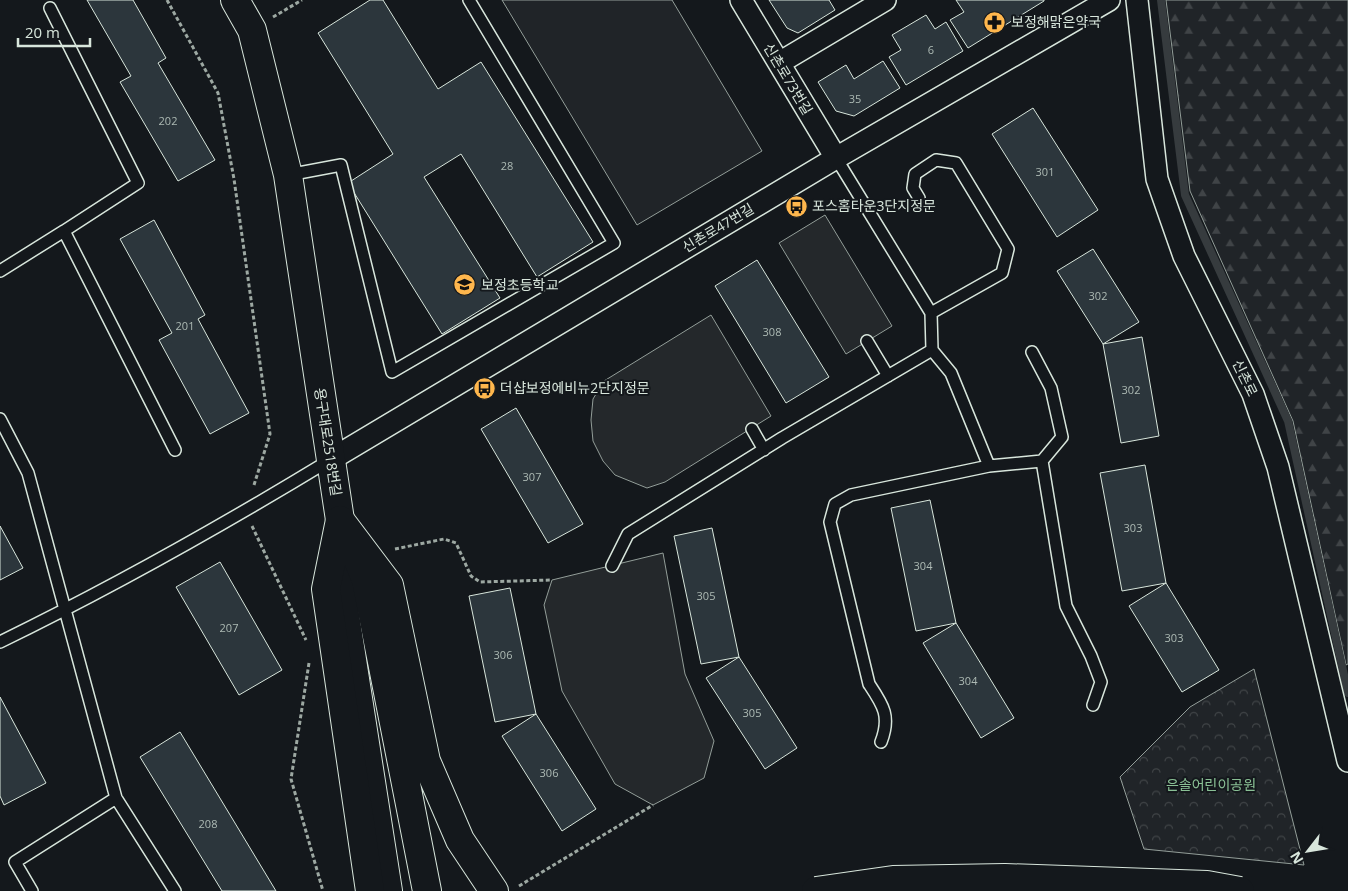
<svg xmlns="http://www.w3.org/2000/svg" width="1348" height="891" font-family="'Open Sans','Noto Sans KR',sans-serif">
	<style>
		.forest { fill: url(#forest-firs); stroke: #939e99 }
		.park { fill: url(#park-crowns); stroke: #939e99 }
		.pitch { fill: #202428; stroke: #939e99 }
		.parking { fill: #24282b; stroke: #939e99 }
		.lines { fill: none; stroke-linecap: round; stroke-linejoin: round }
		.stream { stroke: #363b3e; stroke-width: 8 }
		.building { fill: #2c363c; stroke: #d8e6dc }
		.lane-casing { stroke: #d8e6dc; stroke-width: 14 }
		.street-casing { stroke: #d8e6dc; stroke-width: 24 }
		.secondary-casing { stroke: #d8e6dc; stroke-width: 30 }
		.primary-casing { stroke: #d8e6dc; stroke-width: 30 }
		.path { stroke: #9da8a2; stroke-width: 3; stroke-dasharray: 4 2.5; stroke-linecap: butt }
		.lane { stroke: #14181c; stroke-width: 11 }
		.street { stroke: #14181c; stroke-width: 21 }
		.secondary { stroke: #14181c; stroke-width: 28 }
		.primary { stroke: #14181c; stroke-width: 28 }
		.primary-bridge-casing { stroke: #d8e6dc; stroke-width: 30; stroke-linecap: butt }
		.primary-bridge { stroke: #14181c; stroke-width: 28 }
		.labels { text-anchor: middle; stroke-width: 4; stroke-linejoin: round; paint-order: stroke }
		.number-label { font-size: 11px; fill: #adbab4 }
		.poi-label { font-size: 14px; fill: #d8e6dc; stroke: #14181c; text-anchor: start }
		.street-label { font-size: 14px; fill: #d8e6dc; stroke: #14181c }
		.park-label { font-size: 14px; fill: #8ac095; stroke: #14181c }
	</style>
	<defs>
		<pattern id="forest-firs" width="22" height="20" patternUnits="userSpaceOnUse" patternTransform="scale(1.25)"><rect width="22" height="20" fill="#202428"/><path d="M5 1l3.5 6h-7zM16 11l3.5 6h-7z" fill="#404447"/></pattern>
		<pattern id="park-crowns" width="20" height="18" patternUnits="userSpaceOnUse" patternTransform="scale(1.25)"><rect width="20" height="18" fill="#202428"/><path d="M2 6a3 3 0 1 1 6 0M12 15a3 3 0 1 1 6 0" fill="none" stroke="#404447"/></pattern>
	</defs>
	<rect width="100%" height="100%" fill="#14181c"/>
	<!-- forest -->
	<path class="forest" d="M1166 0H1348V664L1346 665 1293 421 1190 191Z"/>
	<!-- park -->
	<path class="park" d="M1254 669 1304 865 1144 849 1120 777 1190 707Z"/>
	<!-- pitch -->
	<path class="pitch" d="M502 0H672L762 151 637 225Z"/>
	<!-- parking -->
	<path class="parking" d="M825 215 892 326 846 354 779 243Z
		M711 315 771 416 665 482 647 488 615 475 603 461 593 441 591 420 593 399 604 381Z
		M663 553 685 674 714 741 704 778 653 805 615 784 562 691 544 605 552 580Z"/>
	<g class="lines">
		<!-- stream -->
		<path class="stream" d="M1161 0 1185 195 1288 421 1348 693"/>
	</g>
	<!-- building -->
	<path class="building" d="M87 0H133L166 58 158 63 215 160 178 181 120 82 131 76Z
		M370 0H383L438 89 481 62 593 242 537 277 461 154 424 177 500 298 442 334 348 183 393 154 318 33Z
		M769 0H829L835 10 798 33 787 28Z
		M956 0H1044V1L968 48 950 20 964 12Z
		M926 15 935 29 946 22 963 51 906 85 889 57 901 50 892 35Z
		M883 61 900 88 854 116 836 111 818 82 846 65 854 79Z
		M1033 108 1098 210 1057 237 992 134Z
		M154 220 205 315 198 319 249 413 210 434 159 340 172 333 120 239Z
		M1093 249 1139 322 1103 344 1057 271Z
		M757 260 829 377 786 403 715 286Z
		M1142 337 1159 436 1121 443 1103 344Z
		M516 408 583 524 548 543 481 429Z
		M1145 465 1166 583 1122 591 1100 473Z
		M930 500 956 623 916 631 891 508Z
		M0 526 23 568 0 580Z
		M712 528 739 657 701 664 674 536Z
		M220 562 282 670 239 695 176 587Z
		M1166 583 1219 670 1182 692 1129 606Z
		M510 588 536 714 495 722 469 596Z
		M956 623 1014 718 981 738 923 643Z
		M739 657 797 748 765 769 706 678Z
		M0 697 46 783 4 805 0 796Z
		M536 714 596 809 562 831 502 736Z
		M180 732 276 891H222L140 757Z"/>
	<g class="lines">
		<defs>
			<path id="lane" d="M50 8 138 183 64 231
				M288 175 341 165 392 372 614 243 469 0
				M919 198 913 188 915 174 936 160 956 163 1008 249 1002 273 931 313
				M0 271 64 231 175 450
				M867 341 888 376
				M1032 352 1051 388 1062 437 1042 461
				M0 419 28 473 116 798 15 862 32 891
				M752 429 764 450
				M989 466 1042 461 1066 606 1091 656 1101 682 1093 705
				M612 566 628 534 782 438 932 350 931 313 836 158
				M0 642C113 587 223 525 330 460
				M881 742C891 716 883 705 869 684L830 522 835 504 851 495 989 466 951 373 932 350
				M116 798 175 891"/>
			<path id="street" d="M741 0 836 158
				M1137 0 1157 179 1184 256 1253 394 1278 467 1348 761
				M779 63 885 0
				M330 460 836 158 1109 0"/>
			<path id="secondary" d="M235 0 252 30 288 175 340 520 343 602 388 891"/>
			<path id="primary" d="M340 520 389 585 426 761 460 840 494 891
				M340 520 326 589 370 891
				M355 553 366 580 427 891"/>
		</defs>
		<!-- lane casing -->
		<use href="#lane" class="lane-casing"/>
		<!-- street casing -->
		<use href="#street" class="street-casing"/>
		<!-- secondary casing -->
		<use href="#secondary" class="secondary-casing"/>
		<!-- primary casing -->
		<use href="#primary" class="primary-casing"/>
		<!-- path -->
		<path class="path" d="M167 0 218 93 234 179 270 434 254 485
			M273 17 302 0
			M252 526 306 640
			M395 549 444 539 456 543 471 576 480 582 552 580
			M309 663 291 779 323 891
			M519 886 653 805"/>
		<!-- lane -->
		<use href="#lane" class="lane"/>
		<!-- street -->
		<use href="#street" class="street"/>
		<!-- secondary -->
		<use href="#secondary" class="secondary"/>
		<!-- primary -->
		<use href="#primary" class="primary"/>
		<defs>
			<path id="primary-bridge" d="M816 891 893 880 1005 878 1207 885 1240 891"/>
		</defs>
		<!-- primary-bridge casing -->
		<use href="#primary-bridge" class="primary-bridge-casing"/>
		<!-- primary-bridge -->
		<use href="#primary-bridge" class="primary-bridge"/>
	</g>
	<!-- icons -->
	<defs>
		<symbol id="pharmacy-disc" viewBox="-11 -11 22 22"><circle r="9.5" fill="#ffb74d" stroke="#14181c"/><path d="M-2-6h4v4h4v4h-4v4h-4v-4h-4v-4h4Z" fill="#111"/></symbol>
		<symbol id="bus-disc" viewBox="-11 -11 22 22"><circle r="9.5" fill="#ffb74d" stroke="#14181c"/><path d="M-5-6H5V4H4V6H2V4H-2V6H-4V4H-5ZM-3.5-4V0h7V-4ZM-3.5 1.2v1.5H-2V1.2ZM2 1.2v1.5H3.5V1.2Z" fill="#111"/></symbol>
		<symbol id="school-disc" viewBox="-11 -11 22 22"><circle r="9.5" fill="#ffb74d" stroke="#14181c"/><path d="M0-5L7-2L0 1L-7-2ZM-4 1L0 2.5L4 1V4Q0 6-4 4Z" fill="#111"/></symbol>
	</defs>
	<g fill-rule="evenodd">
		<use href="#pharmacy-disc" x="982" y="10" width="25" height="25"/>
		<use href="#bus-disc" x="784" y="194" width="25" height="25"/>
		<use href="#school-disc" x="452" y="272" width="25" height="25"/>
		<use href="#bus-disc" x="472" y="376" width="25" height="25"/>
	</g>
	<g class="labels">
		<!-- number labels -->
		<g class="number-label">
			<text x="931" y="54">6</text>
			<text x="855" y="103">35</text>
			<text x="168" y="125">202</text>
			<text x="507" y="170">28</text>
			<text x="1045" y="176">301</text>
			<text x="1098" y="300">302</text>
			<text x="185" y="330">201</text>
			<text x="772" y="336">308</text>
			<text x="1131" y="394">302</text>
			<text x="532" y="481">307</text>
			<text x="1133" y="532">303</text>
			<text x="923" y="570">304</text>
			<text x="706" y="600">305</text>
			<text x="229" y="632">207</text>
			<text x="1174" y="642">303</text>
			<text x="503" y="659">306</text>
			<text x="968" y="685">304</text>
			<text x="752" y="717">305</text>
			<text x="549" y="777">306</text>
			<text x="208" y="828">208</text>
		</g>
		<!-- poi labels -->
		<g class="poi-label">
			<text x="1011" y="27">보정해맑은약국</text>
			<text x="812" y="211">포스홈타운3단지정문</text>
			<text x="481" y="290">보정초등학교</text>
			<text x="500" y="393">더샵보정에비뉴2단지정문</text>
		</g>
		<!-- street labels -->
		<g class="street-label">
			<text transform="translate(788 79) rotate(59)" y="5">신촌로73번길</text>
			<text transform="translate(718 228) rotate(-31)" y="5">신촌로47번길</text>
			<text transform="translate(1245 378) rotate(64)" y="5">신촌로</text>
			<text transform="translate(328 442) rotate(81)" y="5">용구대로2518번길</text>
		</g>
		<!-- park labels -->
		<g class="park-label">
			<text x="1211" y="790">은솔어린이공원</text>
		</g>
	</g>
	<!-- north arrow -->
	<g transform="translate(1308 851) rotate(239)" stroke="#14181c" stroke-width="4" paint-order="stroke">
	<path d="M0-4L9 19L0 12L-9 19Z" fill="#d8e6dc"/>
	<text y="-8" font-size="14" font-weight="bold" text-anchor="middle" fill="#d8e6dc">N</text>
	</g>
	<!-- scale -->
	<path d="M18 38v8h72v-8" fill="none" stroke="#d8e6dc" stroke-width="2.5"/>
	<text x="25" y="38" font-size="15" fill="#d8e6dc" stroke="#14181c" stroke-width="4" paint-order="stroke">20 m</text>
</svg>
